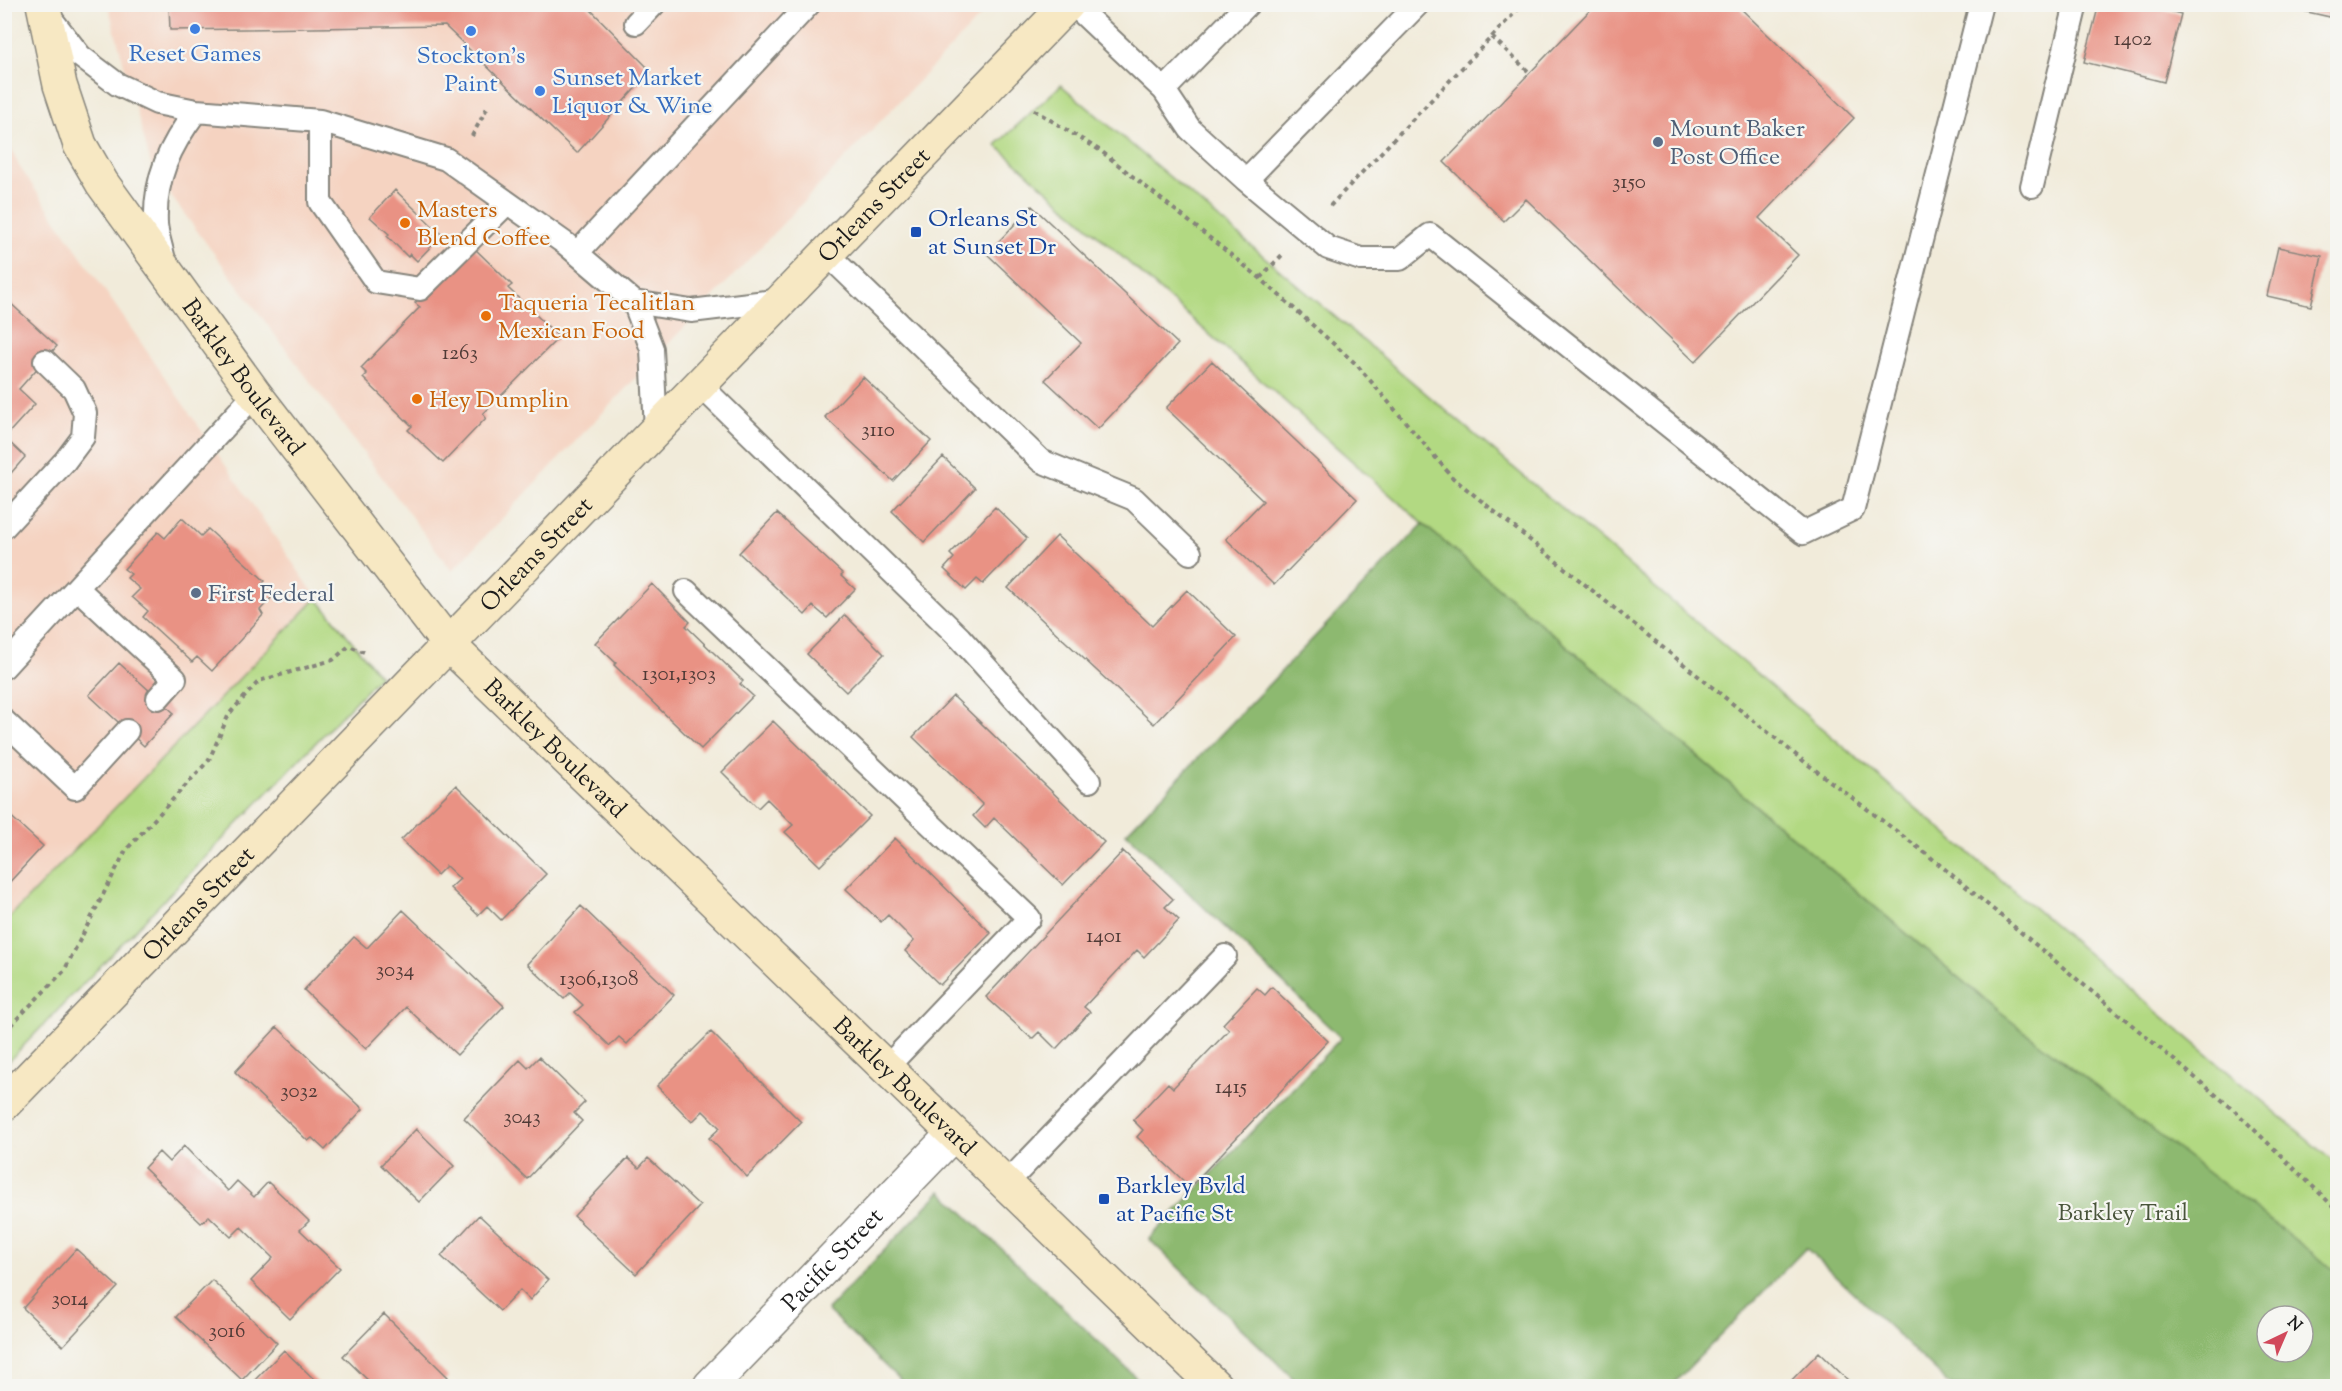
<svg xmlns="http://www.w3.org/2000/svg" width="2342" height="1391" font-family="'Sorts Mill Goudy',serif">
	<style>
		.built { fill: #f5d3c1 }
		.green { fill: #b2d982; stroke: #677a4f; stroke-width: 1.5; fill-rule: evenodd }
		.forest { fill: #8db970; stroke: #546a46; stroke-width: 1.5; fill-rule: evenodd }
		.building { fill: #e99284 }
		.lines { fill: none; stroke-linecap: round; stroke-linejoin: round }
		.lane-casing { stroke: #86847b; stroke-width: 26 }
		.street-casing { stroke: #86847b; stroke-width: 36 }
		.secondary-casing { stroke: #86847b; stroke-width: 36 }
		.path { stroke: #86847b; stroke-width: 4; stroke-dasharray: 4.5 4.5; stroke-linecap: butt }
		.lane { stroke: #fff; stroke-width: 22 }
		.street { stroke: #fff; stroke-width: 33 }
		.secondary { stroke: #f7e8c3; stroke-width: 33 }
		.shop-dot { fill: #3f7fe0; stroke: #f6f6f2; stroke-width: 2 }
		.service-dot { fill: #5c6f8a; stroke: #f6f6f2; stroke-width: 2 }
		.food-dot { fill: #e8710a; stroke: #f6f6f2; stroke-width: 2 }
		.transit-dot { fill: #1a4fb4; stroke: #f6f6f2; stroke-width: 2 }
		.labels { text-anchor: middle; stroke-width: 4.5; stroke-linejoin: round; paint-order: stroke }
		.number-label { font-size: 21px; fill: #4f3a36 }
		.shop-label { font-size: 24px; fill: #366cbe; stroke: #f6f6f2 }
		.service-label { font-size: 24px; fill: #4e5e75; stroke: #f6f6f2; text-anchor: start }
		.street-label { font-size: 24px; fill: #1c1c1c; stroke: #f6f6f2 }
		.food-label { font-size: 24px; fill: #c56008; stroke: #f6f6f2; text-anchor: start }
		.transit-label { font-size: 24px; fill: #164399; stroke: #f6f6f2; text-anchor: start }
		.park-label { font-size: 24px; fill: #49553b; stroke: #f6f6f2 }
	</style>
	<rect width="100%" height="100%" fill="#f6f6f2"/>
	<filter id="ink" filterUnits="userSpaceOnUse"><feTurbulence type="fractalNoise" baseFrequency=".0167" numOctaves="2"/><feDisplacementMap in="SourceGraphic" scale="12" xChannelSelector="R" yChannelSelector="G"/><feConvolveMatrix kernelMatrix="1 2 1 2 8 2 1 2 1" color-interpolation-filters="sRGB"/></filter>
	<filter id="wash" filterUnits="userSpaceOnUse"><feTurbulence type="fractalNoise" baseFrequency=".008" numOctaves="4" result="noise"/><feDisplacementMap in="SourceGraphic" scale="24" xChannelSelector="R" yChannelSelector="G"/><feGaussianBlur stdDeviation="1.35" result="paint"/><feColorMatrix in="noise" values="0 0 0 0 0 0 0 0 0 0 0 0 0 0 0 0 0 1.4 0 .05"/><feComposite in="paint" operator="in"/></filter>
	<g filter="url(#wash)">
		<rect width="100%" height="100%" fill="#f1ebda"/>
		<!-- built -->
		<path class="built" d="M108 5H991L452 571 153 172Z
			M4 131 19 166 317 598 5 922Z"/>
		<!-- green -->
		<path class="green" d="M1061 85 2337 1164V1386H1952L1998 1011 1423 524 996 145ZM2267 1316H2303V1352H2267Z
			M317 598 380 676 5 1065V922Z"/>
		<!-- forest -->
		<path class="forest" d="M1423 524 1998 1011 2337 1272V1386H1952L1806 1248 1671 1386H1301L1149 1239 1341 1038 1126 833ZM2267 1316H2303V1352H2267Z
			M941 1191 1145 1386H906L827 1310Z"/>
		<g id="blocks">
			<!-- building -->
			<path class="building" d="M169 4H585L651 71 577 153 445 26 170 30Z
				M1596 4H1736L1854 118 1759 218 1798 255 1695 362 1526 199 1504 221 1444 162Z
				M2099 4H2144L2181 14 2164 82 2084 62Z
				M2285 4H2332L2330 17 2285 7Z
				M395 190 442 235 417 261 410 254 408 257 387 236 389 234 370 217Z
				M1032 206 1178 344 1098 429 1045 380 1081 343 987 254Z
				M471 245 512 285 508 288 559 337 483 414 486 418 443 463 408 430 412 426 363 378 367 374 361 368 420 307 415 303Z
				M2278 247 2322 256 2311 306 2267 296Z
				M7 300 57 346 19 389 35 404 4 438V303Z
				M1212 361 1357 499 1274 585 1226 539 1263 501 1166 408Z
				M863 377 931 441 893 481 825 417Z
				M5 438 25 457 5 480Z
				M943 457 975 488 924 542 892 511Z
				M995 507 1027 538 983 584 977 579 966 590 944 569 954 558 950 554Z
				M777 513 843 574 841 576 855 589 827 618 813 606 805 615 739 553Z
				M182 518 201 536 208 529 265 581 261 585 273 596 260 610 263 615 212 671 197 657 192 662 143 617 148 611 132 597 140 589 127 578 131 574 124 569 158 532 165 538Z
				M1057 536 1152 626 1187 590 1236 637 1154 724 1008 588Z
				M652 584 690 622 686 626 743 681 740 684 753 696 701 749 614 665 616 663 595 643Z
				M845 615 884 654 846 692 807 654Z
				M119 663 174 713 144 746 89 695Z
				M953 696 1104 842 1063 885 994 818 985 828 973 816 983 805 913 737Z
				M773 721 870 816 820 866 785 832 793 825 767 799 758 808 722 772Z
				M456 785 546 874 501 920 487 906 478 915 450 888 460 879 446 866 437 875 401 840Z
				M4 810 43 846 4 888Z
				M895 838 991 933 940 985 905 951 914 941 888 915 881 922 846 889Z
				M1123 851 1173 899 1165 907 1179 920 1144 957 1137 950 1084 1007 1090 1012 1056 1049 1039 1032 1032 1039 986 997Z
				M581 906 674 995 627 1044 619 1037 610 1046 575 1012 583 1005 570 993 564 999 527 964Z
				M403 910 504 1006 457 1055 406 1007 366 1049 304 990 354 937 367 948Z
				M1272 987 1328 1041 1190 1187 1137 1137 1143 1130 1133 1120 1168 1083 1173 1088 1229 1030 1223 1024 1257 988 1265 995Z
				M277 1027 363 1109 325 1150 312 1138 308 1141 235 1072Z
				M711 1032 801 1122 747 1177 709 1138 720 1128 703 1111 692 1122 657 1086Z
				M539 1057 585 1102 574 1113 582 1121 527 1179 464 1118 520 1060 528 1068Z
				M416 1129 454 1166 419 1202 381 1165Z
				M184 1146 228 1191 237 1181 254 1197 268 1182 309 1221 300 1230 340 1268 290 1319 251 1281 273 1258 241 1227 231 1237 209 1216 201 1223 144 1168 159 1152 169 1162Z
				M628 1158 639 1168 648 1158 700 1206 636 1274 574 1216Z
				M479 1215 548 1280 530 1300 520 1290 500 1311 441 1256Z
				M76 1249 118 1287 63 1346 23 1308Z
				M212 1280 277 1343 242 1380 176 1317Z
				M384 1314 448 1377 439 1386H374L343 1356Z
				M284 1350 321 1386H249Z
				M1819 1352 1854 1386H1786Z"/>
		</g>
	</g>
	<g filter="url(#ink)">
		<use href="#blocks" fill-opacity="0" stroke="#86847b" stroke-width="1.5"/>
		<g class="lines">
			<defs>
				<path id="lane" d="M1073 4 1164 90 1190 129 1246 180 1418 4
					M49 16 80 56 117 84 157 103 196 111 320 121 446 159 566 244 634 302 652 349 656 431
					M636 23 654 4
					M1164 90 1248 4
					M320 121V202L376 282 420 289 507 203
					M1246 180 1328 248 1361 259H1400L1430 235 1803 533 1853 509 1981 4
					M2032 186 2076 4
					M577 253 809 4
					M827 254 1041 461 1134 499 1190 553
					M164 261C162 249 157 236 156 224 154 178 170 146 196 111
					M634 302 691 311 783 300
					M700 385 960 638 1089 781
					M4 527 65 461 83 437 85 413 74 389 45 361
					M77 588 175 679 158 698
					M686 591 1029 918 885 1069
					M4 667 255 394
					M4 721 75 788 127 731
					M1005 1185 1225 956"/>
				<g id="street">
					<path id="s1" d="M710 1386 953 1134"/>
				</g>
				<g id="secondary">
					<path id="s2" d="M43 4 60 85 80 145 102 183 255 394 449 645 1215 1386"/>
					<path id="s3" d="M4 1104 1068 4"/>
				</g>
			</defs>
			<!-- lane casing -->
			<use href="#lane" class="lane-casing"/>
			<!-- street casing -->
			<use href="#street" class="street-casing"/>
			<!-- secondary casing -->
			<use href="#secondary" class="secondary-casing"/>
			<!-- path -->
			<path class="path" d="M1492 37 1530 73
				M1034 110 1101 151 1260 278 1357 365 1453 478 1806 763 1928 855 2234 1110 2338 1211
				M472 136 487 108
				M1330 206 1523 4
				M1260 278 1283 254
				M4 1032 64 971 126 850 209 760 229 714 259 681 333 660 349 646 364 652"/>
			<!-- lane -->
			<use href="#lane" class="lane"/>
			<!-- street -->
			<use href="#street" class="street"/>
			<!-- secondary -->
			<use href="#secondary" class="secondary"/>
		</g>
	</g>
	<!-- markers -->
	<g class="shop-dot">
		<circle cx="195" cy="29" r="6"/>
		<circle cx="471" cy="31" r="6"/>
		<circle cx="540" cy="91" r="6"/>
	</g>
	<g class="service-dot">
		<circle cx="1658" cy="142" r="6"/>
		<circle cx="196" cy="593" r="6"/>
	</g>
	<g class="food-dot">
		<circle cx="405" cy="223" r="6"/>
		<circle cx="486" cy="316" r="6"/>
		<circle cx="417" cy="399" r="6"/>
	</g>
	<g class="transit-dot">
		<rect x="910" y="226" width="12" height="12" rx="3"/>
		<rect x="1098" y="1193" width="12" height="12" rx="3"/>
	</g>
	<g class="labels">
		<!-- number labels -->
		<g class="number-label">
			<text x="2133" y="45">1402</text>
			<text x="1629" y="188">3150</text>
			<text x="460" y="359">1263</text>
			<text x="878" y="436">3110</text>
			<text x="679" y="680">1301,1303</text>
			<text x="1104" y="942">1401</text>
			<text x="395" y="976">3034</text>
			<text x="599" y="985">1306,1308</text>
			<text x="1231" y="1093">1415</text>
			<text x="299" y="1097">3032</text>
			<text x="522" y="1123">3043</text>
			<text x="70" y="1305">3014</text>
			<text x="227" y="1337">3016</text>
		</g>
		<!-- shop labels -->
		<g class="shop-label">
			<text x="195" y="61">Reset Games</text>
			<text x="471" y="63">Stockton's<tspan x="471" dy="28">Paint</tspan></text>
			<text x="552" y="85" text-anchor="start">Sunset Market<tspan x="552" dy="28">Liquor &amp; Wine</tspan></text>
		</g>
		<!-- service labels -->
		<g class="service-label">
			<text x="1670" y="136">Mount Baker<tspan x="1670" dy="28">Post Office</tspan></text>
			<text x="208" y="601">First Federal</text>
		</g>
		<!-- street labels -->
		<g class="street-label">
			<text dy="8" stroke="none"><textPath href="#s3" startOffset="1251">Orleans Street</textPath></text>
			<text dy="8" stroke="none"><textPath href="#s2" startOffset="430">Barkley Boulevard</textPath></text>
			<text dy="8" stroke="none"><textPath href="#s3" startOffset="765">Orleans Street</textPath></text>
			<text dy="8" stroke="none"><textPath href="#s2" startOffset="916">Barkley Boulevard</textPath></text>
			<text dy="8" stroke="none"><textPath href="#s3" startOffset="279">Orleans Street</textPath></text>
			<text dy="8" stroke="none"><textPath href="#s2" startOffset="1402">Barkley Boulevard</textPath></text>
			<text dy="8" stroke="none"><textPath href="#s1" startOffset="176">Pacific Street</textPath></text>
		</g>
		<!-- food labels -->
		<g class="food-label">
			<text x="417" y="217">Masters<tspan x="417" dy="28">Blend Coffee</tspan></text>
			<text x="498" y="310">Taqueria Tecalitlan<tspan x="498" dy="28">Mexican Food</tspan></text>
			<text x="429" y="407">Hey Dumplin</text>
		</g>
		<!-- transit labels -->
		<g class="transit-label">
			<text x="928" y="226">Orleans St<tspan x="928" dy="28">at Sunset Dr</tspan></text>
			<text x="1116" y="1193">Barkley Bvld<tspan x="1116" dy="28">at Pacific St</tspan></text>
		</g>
		<!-- park labels -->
		<g class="park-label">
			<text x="2123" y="1220">Barkley Trail</text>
		</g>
	</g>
	<!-- margin -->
	<rect width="2342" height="1391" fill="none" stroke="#f6f6f2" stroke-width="24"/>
	<!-- north arrow -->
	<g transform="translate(2285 1334) rotate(44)"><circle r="28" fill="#f6f6f2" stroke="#9f9f9c" stroke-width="1.5"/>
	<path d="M0-4.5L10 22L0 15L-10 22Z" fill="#d1495b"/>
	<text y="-9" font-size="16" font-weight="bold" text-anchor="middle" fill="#1c1c1c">N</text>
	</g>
</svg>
